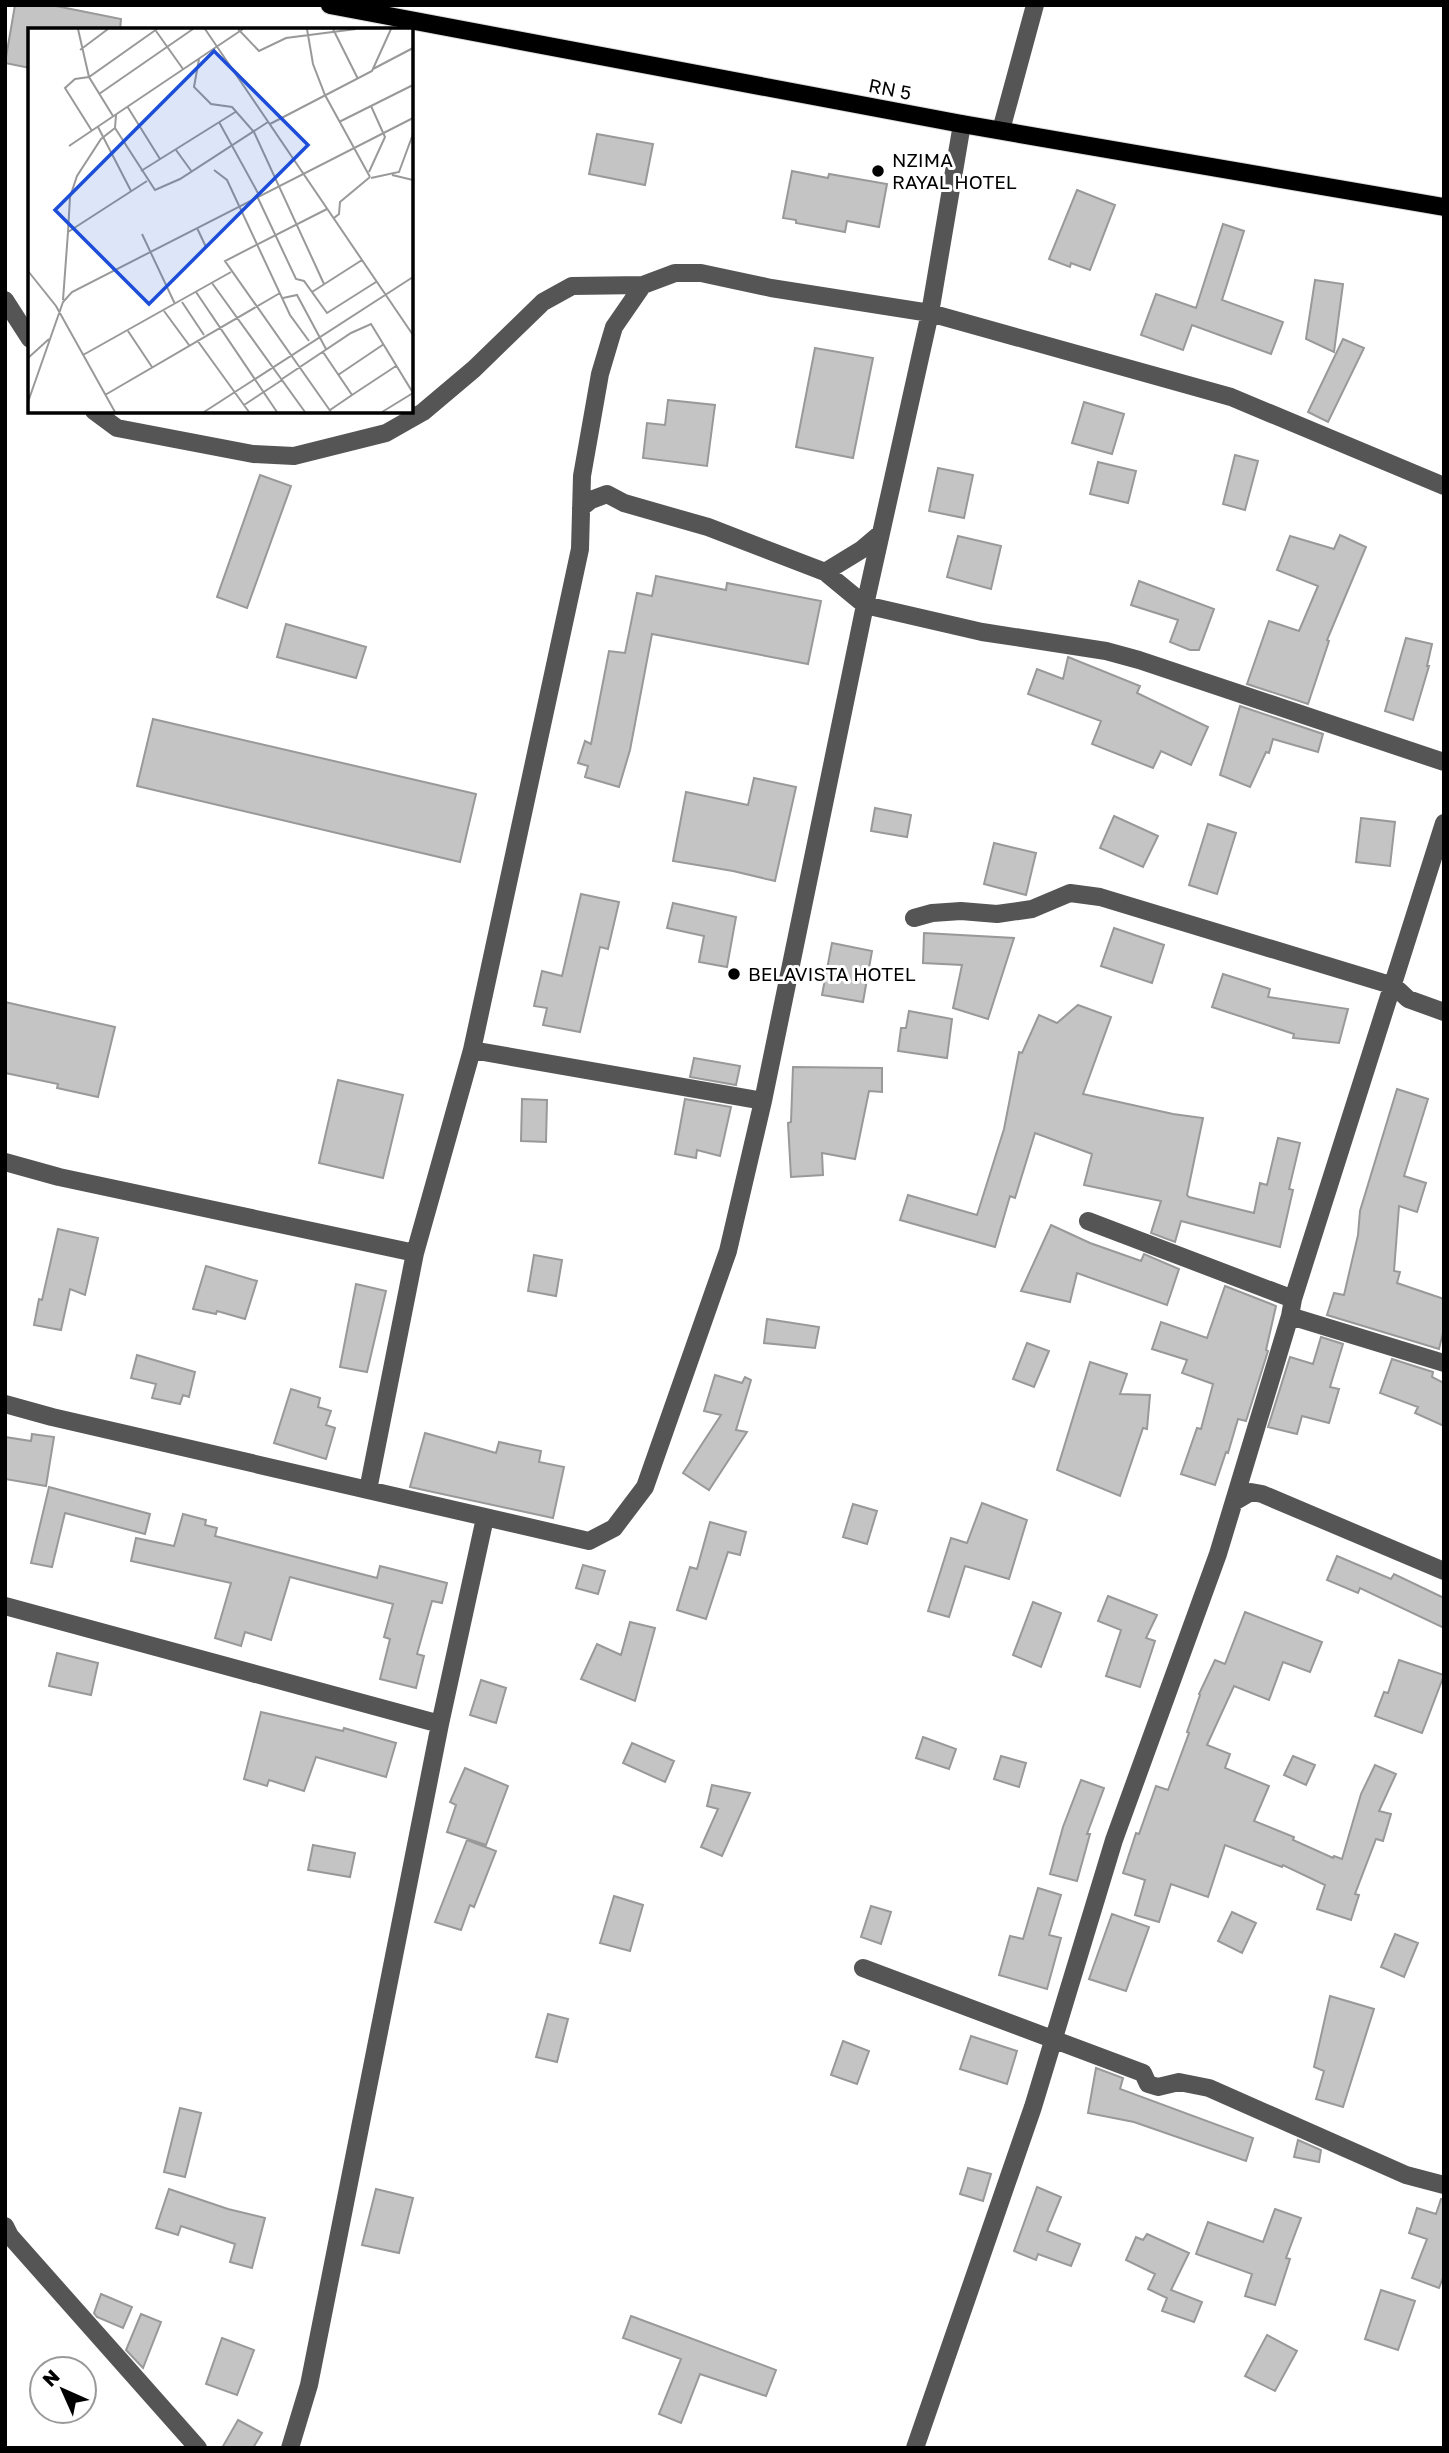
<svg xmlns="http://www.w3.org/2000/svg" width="1449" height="2453" font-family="'Golos Text',sans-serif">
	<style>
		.building { fill: #c4c4c4; stroke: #999; stroke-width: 2 }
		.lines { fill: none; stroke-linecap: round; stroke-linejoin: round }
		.major-casing { stroke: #dbdbdb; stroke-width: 20 }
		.minor { stroke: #555; stroke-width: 18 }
		.major { stroke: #000; stroke-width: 18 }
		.poi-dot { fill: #000; stroke: #fff; stroke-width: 2.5 }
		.labels { text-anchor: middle; stroke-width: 6; stroke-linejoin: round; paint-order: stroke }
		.street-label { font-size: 19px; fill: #000; stroke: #fff }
		.poi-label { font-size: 19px; fill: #000; stroke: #fff; text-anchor: start }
		.inset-road { fill: none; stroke: #999; stroke-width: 2 }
		.view { fill: #1d4ed8; fill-opacity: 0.15; stroke: #1d4ed8; stroke-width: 3.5 }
		.inset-edge { fill: none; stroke: #000; stroke-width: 3.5 }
	</style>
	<rect width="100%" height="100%" fill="#fff"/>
	<!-- building -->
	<path class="building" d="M15 5H51L121 19 120 30H30V68L5 63Z
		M597 134 653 144 645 185 589 174Z
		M792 171 828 178 829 174 887 184 879 227 847 221 845 232 796 223V220L783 218Z
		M1077 190 1115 205 1090 270 1071 263 1070 267 1049 259Z
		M1223 224 1244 231 1222 300 1283 322 1271 354 1192 325 1183 350 1141 335 1156 294 1196 308Z
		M1315 280 1343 284 1334 352 1306 339Z
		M1343 339 1364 348 1328 422 1308 412Z
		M815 348 873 358 853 458 796 447Z
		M668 400 715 405 707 466 643 458 647 423 665 425Z
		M1084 402 1124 414 1112 454 1072 443Z
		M1235 455 1258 461 1245 510 1223 504Z
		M1098 462 1136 471 1128 503 1090 494Z
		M938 468 973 475 964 518 929 511Z
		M260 475 291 486 247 608 217 597Z
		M1340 535 1366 547 1327 640 1329 641 1308 704 1247 684 1269 621 1299 631 1318 586 1277 570 1290 536 1334 549Z
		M958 536 1001 546 991 589 947 577Z
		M656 576 726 590 727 583 821 601 808 664 652 634 630 750 619 787 585 777 588 766 578 763 585 741 591 744 609 651 625 653 637 593 652 596Z
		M1139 581 1214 609 1199 650H1190L1170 642 1178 620 1131 605Z
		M286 624 366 647 356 678 277 657Z
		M1406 638 1432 644 1427 666H1429L1413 720 1385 711Z
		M1068 657 1140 686 1137 693 1208 727 1191 765 1161 751 1153 768 1092 744 1101 721 1028 694 1037 669 1063 679Z
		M1240 706 1323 734 1318 752 1273 739 1269 753 1266 752 1250 787 1220 775Z
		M153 719 476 794 460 862 137 786Z
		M754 778 796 787 775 881 733 871 673 861 686 792 748 805Z
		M875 808 911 815 907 837 871 831Z
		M1114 816 1158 836 1143 867 1100 848Z
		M1361 818 1395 822 1390 866 1356 862Z
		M1208 824 1236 833 1217 894 1189 885Z
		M994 843 1036 853 1026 895 984 884Z
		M581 894 619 902 608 949 600 947 580 1032 543 1025 547 1008 534 1006 542 971 562 976Z
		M673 903 736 917 727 967 699 962 704 936 667 928Z
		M1114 928 1164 945 1152 983 1101 966Z
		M924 933 1014 938 988 1019 953 1008 962 965 923 963Z
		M832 943 872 951 863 1002 822 995Z
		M1223 974 1270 989 1268 997 1348 1009 1339 1043 1293 1038 1294 1034 1212 1007Z
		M5 1002 115 1027 98 1097 57 1088 58 1084 5 1073Z
		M1078 1005 1111 1017 1083 1094 1173 1114 1203 1118 1187 1195 1189 1197 1254 1213 1260 1183 1267 1185 1278 1138 1300 1143 1289 1189 1293 1190 1280 1247 1181 1221 1175 1242 1151 1233 1161 1201 1084 1185 1092 1154 1035 1133 1015 1198 1010 1196 995 1247 900 1220 908 1195 977 1215 1004 1129 1019 1052 1022 1053 1039 1015 1057 1023Z
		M909 1011 952 1019 947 1058 898 1051 901 1028H906Z
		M694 1058 740 1066 736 1085 690 1077Z
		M793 1067 882 1068V1092L869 1091 855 1159 822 1153 823 1175 791 1177 788 1123 791 1122Z
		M338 1080 403 1095 383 1178 319 1163Z
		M1397 1089 1428 1099 1404 1176 1426 1183 1417 1212 1399 1206 1394 1271 1400 1272 1397 1283 1444 1299V1329L1439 1349 1327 1315 1334 1293 1344 1295 1358 1235 1360 1211Z
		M522 1099 547 1100 546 1142 521 1141Z
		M685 1099 731 1107 720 1156 697 1150 696 1158 675 1154Z
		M1051 1225 1090 1243 1141 1261 1144 1254 1179 1269 1167 1305 1077 1273 1070 1302 1021 1291Z
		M58 1229 98 1238 85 1295 70 1289 61 1330 34 1325 39 1299 42 1300Z
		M534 1255 562 1260 556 1296 528 1291Z
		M206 1266 257 1281 245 1319 217 1311 216 1314 193 1309Z
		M356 1284 386 1291 367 1372 340 1367Z
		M1225 1286 1276 1306 1266 1350 1268 1351 1246 1421 1238 1419 1228 1453 1226 1452 1215 1485 1181 1474 1197 1428 1201 1429 1213 1384 1182 1373 1187 1360 1152 1349 1161 1322 1207 1338Z
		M767 1319 819 1327 815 1348 764 1343Z
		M1321 1337 1343 1344 1330 1387 1339 1389 1329 1423 1302 1416 1297 1434 1268 1427 1290 1357 1313 1364Z
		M1027 1343 1049 1351 1034 1387 1013 1379Z
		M137 1355 195 1372 189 1397 183 1395 180 1404 152 1398 156 1384 131 1378Z
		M1392 1359 1433 1372 1432 1377 1444 1383V1426L1415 1413 1418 1407 1380 1393Z
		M1090 1362 1127 1374 1120 1394 1150 1395 1147 1429 1143 1428 1120 1496 1057 1470Z
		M715 1375 742 1383 745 1377 751 1380 736 1430 747 1432 709 1490 683 1473 721 1415 704 1411Z
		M291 1389 320 1398 318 1407 331 1411 326 1425 335 1428 326 1459 274 1443Z
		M425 1433 496 1453 499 1442 541 1451 539 1462 564 1467 553 1518 410 1487Z
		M32 1434 54 1437 46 1486 5 1479V1437L31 1441Z
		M49 1487 150 1514 145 1534 65 1513 52 1567 31 1563Z
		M982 1503 1027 1520 1009 1579 965 1566 949 1617 928 1611 951 1538 967 1543Z
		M853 1504 877 1511 867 1544 843 1537Z
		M183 1514 206 1520 205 1525 217 1528 215 1536 377 1578 380 1566 447 1583 442 1603 432 1601 417 1654 424 1656 416 1688 380 1679 390 1639 384 1637 393 1604 290 1577 271 1640 245 1632 241 1646 215 1638 231 1583 131 1561 136 1538 174 1546Z
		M710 1522 746 1532 740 1555 728 1552 706 1619 677 1610 690 1567 697 1569Z
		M1337 1556 1391 1579 1394 1574 1444 1598V1628L1360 1588 1358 1593 1327 1580Z
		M583 1565 605 1571 598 1594 576 1588Z
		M1108 1596 1157 1615 1146 1638 1155 1641 1140 1687 1106 1676 1121 1630 1098 1621Z
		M1033 1602 1061 1613 1041 1667 1013 1655Z
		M1245 1612 1322 1642 1310 1672 1283 1662 1269 1700 1234 1686 1207 1745 1230 1754 1225 1768 1269 1786 1254 1821 1294 1837 1293 1840 1333 1858 1334 1856 1342 1859 1361 1794 1375 1765 1396 1774 1379 1811 1391 1814 1383 1841 1376 1839 1355 1894 1359 1895 1351 1920 1317 1909 1325 1885 1283 1865 1282 1867 1225 1845 1208 1897 1171 1884 1159 1922 1135 1915 1145 1880 1123 1873 1136 1833 1139 1834 1156 1786 1168 1790 1189 1733 1187 1732 1200 1695 1199 1694 1215 1660 1225 1664Z
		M630 1622 655 1628 635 1701 581 1679 597 1644 621 1655Z
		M57 1653 98 1663 91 1695 49 1686Z
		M1399 1660 1444 1675 1422 1733 1375 1716 1384 1692 1388 1693Z
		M481 1680 506 1688 496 1723 470 1715Z
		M261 1712 343 1731 344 1728 396 1743 386 1777 316 1757 304 1791 269 1780 267 1786 244 1779Z
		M923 1737 956 1749 949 1769 916 1758Z
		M632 1743 674 1761 665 1782 623 1763Z
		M1001 1756 1026 1763 1019 1787 994 1779Z
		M1293 1756 1315 1765 1306 1785 1284 1775Z
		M465 1768 508 1786 486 1845 447 1832 456 1805 450 1802Z
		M1081 1780 1104 1788 1087 1834H1090L1077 1881 1050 1874 1063 1827Z
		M712 1785 750 1793 722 1856 701 1847 718 1809 707 1806Z
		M467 1840 496 1851 474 1907 470 1905 461 1930 435 1922Z
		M313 1845 355 1853 350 1877 308 1870Z
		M1038 1888 1061 1895 1049 1935 1061 1938 1047 1989 999 1975 1010 1936 1023 1939Z
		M614 1896 643 1905 630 1951 600 1943Z
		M871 1906 891 1912 881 1944 861 1937Z
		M1232 1912 1256 1923 1242 1953 1218 1941Z
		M1112 1914 1149 1927 1126 1991 1089 1979Z
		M1395 1934 1418 1943 1404 1977 1381 1967Z
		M1330 1996 1374 2009 1343 2107 1316 2099 1324 2071 1314 2067Z
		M548 2014 568 2019 557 2062 536 2057Z
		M971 2036 1017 2051 1007 2084 960 2069Z
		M843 2041 869 2051 857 2084 831 2075Z
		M1096 2068 1123 2078 1120 2089 1253 2138 1246 2161 1134 2122 1088 2113Z
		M180 2108 201 2113 185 2177 164 2172Z
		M1298 2140 1321 2150 1319 2162 1294 2157Z
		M968 2168 991 2174 983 2201 960 2194Z
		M1037 2187 1061 2197 1047 2231 1080 2244 1071 2266 1038 2254 1036 2260 1014 2251Z
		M169 2189 228 2209 265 2218 252 2268 230 2262 235 2244 181 2226 178 2235 156 2228Z
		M376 2189 413 2198 399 2253 362 2245Z
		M1441 2199H1444V2275L1439 2288 1412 2278 1427 2239 1409 2233 1417 2208 1436 2214Z
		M1275 2209 1301 2218 1286 2258 1290 2259 1275 2305 1245 2296 1252 2274 1196 2254 1208 2222 1263 2242Z
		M1147 2234 1189 2253 1171 2290 1202 2302 1194 2322 1162 2311 1167 2298 1148 2289 1155 2274 1126 2260 1136 2237 1143 2240Z
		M1381 2290 1415 2301 1398 2350 1365 2339Z
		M101 2294 132 2307 123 2328 97 2317 94 2313Z
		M141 2314 161 2322 143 2368 126 2350Z
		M631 2316 776 2370 766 2396 700 2374 681 2423 659 2414 681 2359 623 2338Z
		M1267 2335 1297 2351 1275 2391 1245 2376Z
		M222 2338 254 2350 237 2395 206 2384Z
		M238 2420 262 2433 253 2448H222Z"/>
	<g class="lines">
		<defs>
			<path id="major" d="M330 5 962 124 1444 207"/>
		</defs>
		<!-- major casing -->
		<use href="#major" class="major-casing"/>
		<!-- minor -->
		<path class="minor" d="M1001 130 1035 5
			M5 300 30 339
			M94 411 117 428 253 454 294 456 386 433 423 412 474 369 543 302 572 286 643 285 675 273H701L771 288 930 313 1231 397 1444 486
			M581 508 591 500 607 494 624 503 708 527 825 572 865 605 982 632 1106 651 1139 660 1444 762
			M825 572 861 550 881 533
			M914 918 932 913 961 911 997 914 1032 909 1070 893 1100 897 1394 986 1408 999 1444 1012
			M472 1050 763 1101
			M5 1162 59 1177 415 1253
			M1088 1221 1293 1299
			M1290 1316 1444 1363
			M5 1404 52 1417 589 1541 614 1528 645 1487 728 1251 763 1101 865 605 930 313 962 124
			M368 1490 415 1253 472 1050 580 549 582 476 600 374 614 327 643 285
			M1234 1502 1251 1492 1262 1494 1444 1571
			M5 1606 440 1724
			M863 1968 1143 2073 1148 2084 1158 2087 1179 2082 1209 2088 1406 2175 1444 2185
			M5 2226 10 2236 198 2448
			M290 2448 309 2385 440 1724 485 1518
			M915 2448 1033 2107 1114 1840 1218 1554 1290 1316 1293 1299 1444 823"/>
		<!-- major -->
		<use href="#major" class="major"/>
	</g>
	<!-- markers -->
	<g class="poi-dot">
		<circle cx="878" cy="171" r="7"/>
		<circle cx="734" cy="974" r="7"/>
	</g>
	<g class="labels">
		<!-- street labels -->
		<g class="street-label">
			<text transform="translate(890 89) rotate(11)" y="7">RN 5</text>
		</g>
		<!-- poi labels -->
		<g class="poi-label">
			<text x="892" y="167">NZIMA<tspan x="892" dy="22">RAYAL HOTEL</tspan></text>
			<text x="748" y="981">BELAVISTA HOTEL</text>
		</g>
	</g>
	<!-- overview -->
	<g transform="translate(28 28)">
		<rect width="385" height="385" fill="#fff"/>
		<path class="inset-road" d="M50 1 61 49 85 88M177 1 385 307M210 1 231 23 258 10 328 1M279 1 285 36 297 67 342 149M305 1 330 51M128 3 155 41M52 22 80 1M171 31 166 59 183 76 204 79 226 104 296 256M345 41 385 20M71 66 165 1M99 78 132 131M88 87 87 100 127 162 152 151 240 94M191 94 231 167M311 94 385 57M242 96 344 43 363 1M70 99 103 163M64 103 37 60 47 51 61 49 129 1M41 118 215 1M148 122 164 144M186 142 199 152 262 287 281 313M113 143 209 83M341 144 357 109 343 78M364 147 385 152M343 150 371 144 385 106M229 168 268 251 276 253 299 285 348 254M299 181 197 233 303 384M306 190 311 186 312 174 342 149M169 200 178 219M40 204 42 169 49 148 73 111 87 100M114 206 147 276M0 243 28 278 87 384M184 255 277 384M168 264 249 384M284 264 334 232M255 270 269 267 298 321M35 272 40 204 119 153M154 274 176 307M136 283 161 317M100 303 124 339M169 312 221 384M295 324 324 367 302 382M55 327 203 244M0 330 21 311M310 347 356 316M254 351 323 305 343 296 385 365 354 384M77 367 252 265M324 367 368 338M0 374 35 274 44 264 385 90M216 377 254 352M176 384 385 249"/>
		<path class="view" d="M186 23 280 117 121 276 27 182Z"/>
		<rect width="385" height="385" class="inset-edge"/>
	</g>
	<!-- border -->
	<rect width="1449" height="2453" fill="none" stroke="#000000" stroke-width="14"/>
	<!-- north arrow -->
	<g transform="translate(63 2390) rotate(315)"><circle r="33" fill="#ffffff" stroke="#999999" stroke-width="2"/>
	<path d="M0-5L12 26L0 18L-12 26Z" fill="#000000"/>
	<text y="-10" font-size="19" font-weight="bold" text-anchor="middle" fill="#000000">N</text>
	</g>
</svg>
